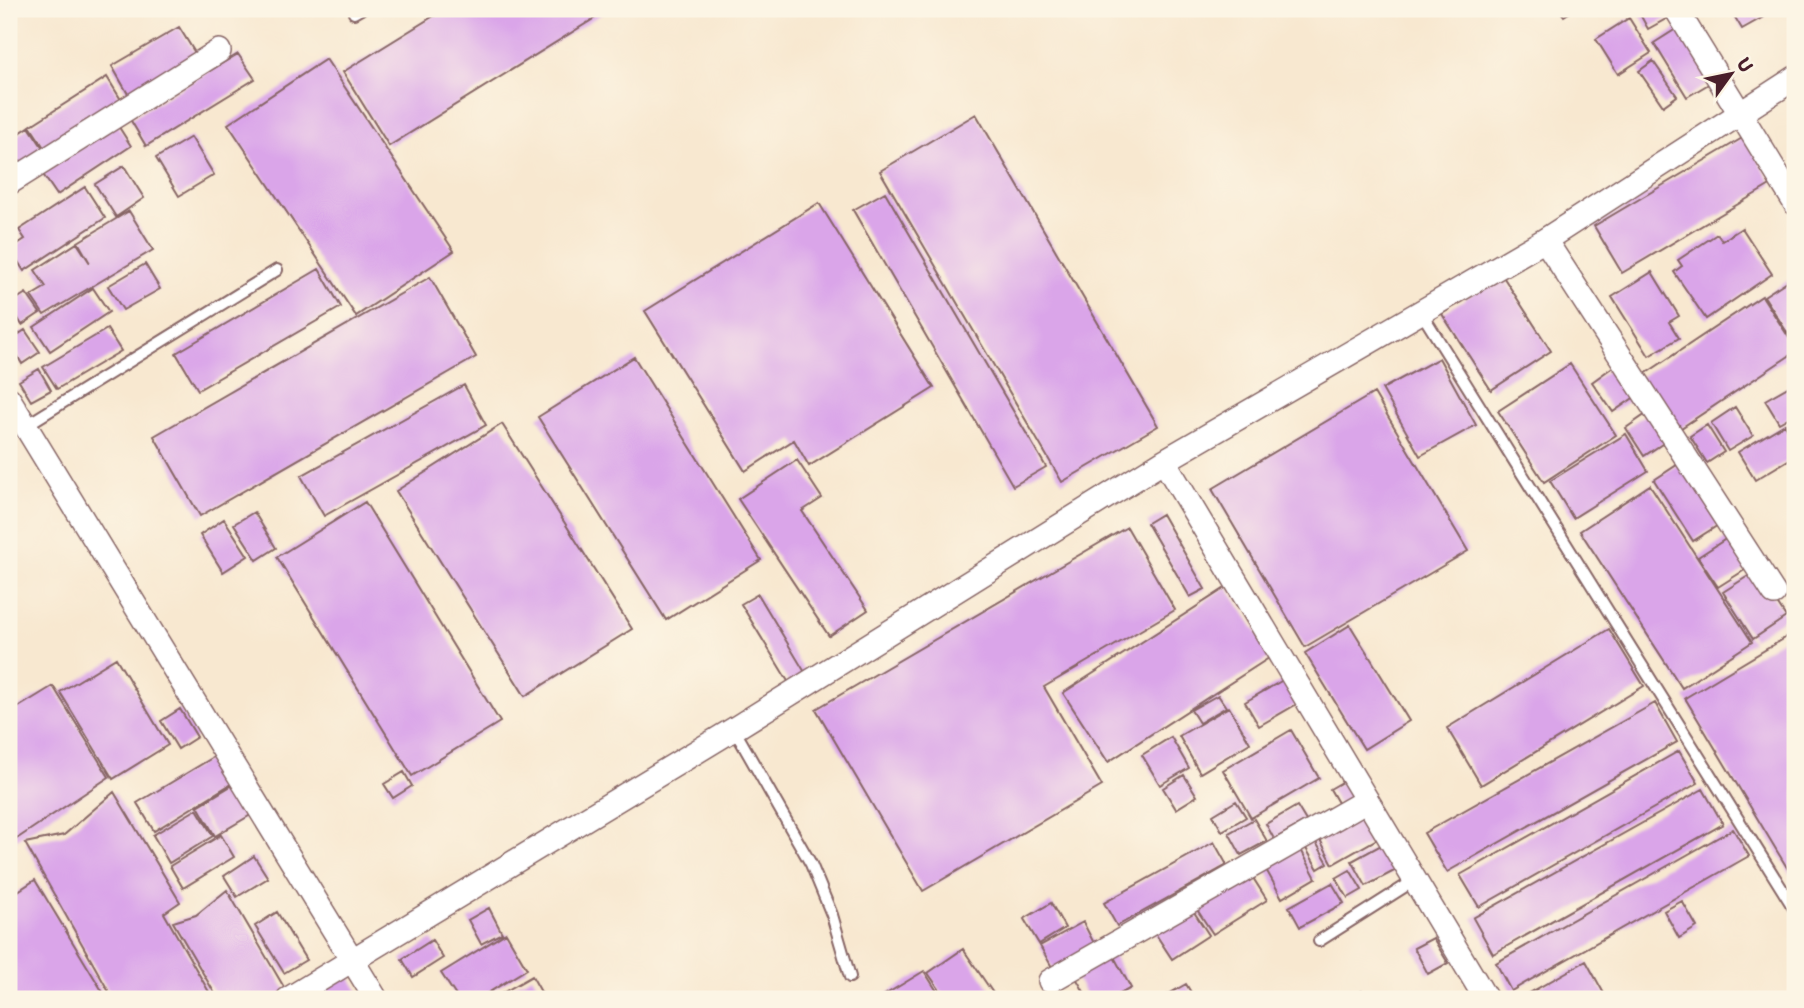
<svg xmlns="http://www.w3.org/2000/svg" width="1804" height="1008" font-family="'Shantell Sans',sans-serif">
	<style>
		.building { fill: #daa5e9 }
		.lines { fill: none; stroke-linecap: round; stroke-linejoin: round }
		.lane-casing { stroke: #876565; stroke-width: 14 }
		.street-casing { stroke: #876565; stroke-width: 26 }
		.lane { stroke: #fff; stroke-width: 10 }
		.street { stroke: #fff; stroke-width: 23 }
	</style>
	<rect width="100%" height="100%" fill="#fcf5e5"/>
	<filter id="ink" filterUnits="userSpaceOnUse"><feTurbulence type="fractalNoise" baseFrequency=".0143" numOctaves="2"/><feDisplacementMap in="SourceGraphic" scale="14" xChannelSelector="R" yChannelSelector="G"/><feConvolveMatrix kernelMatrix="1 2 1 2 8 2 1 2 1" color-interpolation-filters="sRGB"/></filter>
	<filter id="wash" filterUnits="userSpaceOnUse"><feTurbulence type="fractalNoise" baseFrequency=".00686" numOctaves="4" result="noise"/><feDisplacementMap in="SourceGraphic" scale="28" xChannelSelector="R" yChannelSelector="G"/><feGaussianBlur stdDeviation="1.57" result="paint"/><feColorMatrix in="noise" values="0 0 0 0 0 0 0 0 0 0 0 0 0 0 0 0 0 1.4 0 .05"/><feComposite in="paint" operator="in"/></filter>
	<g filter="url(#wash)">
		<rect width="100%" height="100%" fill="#f8e8d0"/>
		<g id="blocks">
			<!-- building -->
			<path class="building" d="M445 9H600L603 13 389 146 343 72Z
				M1559 9H1575L1564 16Z
				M1637 9H1670L1673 15 1648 29Z
				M1730 9H1763L1767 15 1742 29Z
				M1629 18 1651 53 1618 74 1596 39Z
				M1684 24 1717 79 1687 97 1654 43Z
				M179 27 200 61 132 101 112 66Z
				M238 54 255 79 146 146 130 119Z
				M326 59 454 251 356 316 228 124Z
				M1653 61 1677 96 1663 106 1639 71Z
				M107 77 123 103 47 152 30 126Z
				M976 114 1158 426 1062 482 880 171Z
				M117 124 131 146 57 195 42 173Z
				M29 127 45 151 14 171 9 163V140Z
				M191 137 214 175 179 196 156 158Z
				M1744 137 1772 184 1622 273 1594 226Z
				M124 166 144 198 116 217 95 184Z
				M85 187 105 218 24 271 10 249 25 239 19 230Z
				M885 192 1046 467 1013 486 853 210Z
				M819 203 934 388 809 466 794 440 745 471 645 311Z
				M129 211 153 250 44 315 31 296 46 287 35 270 77 243 90 263 78 242Z
				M1742 228 1772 274 1706 319 1674 272 1682 266 1678 260 1717 234 1722 241Z
				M145 264 160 289 123 310 108 286Z
				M9 266 16 278 9 283Z
				M319 269 341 307 198 390 176 353Z
				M1652 272 1679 316 1669 322 1679 338 1649 356 1612 297Z
				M1502 275 1551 351 1491 390 1442 314Z
				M1795 276V345L1764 296Z
				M430 277 476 357 200 516 154 436Z
				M93 288 109 312 50 351 34 327Z
				M26 293 40 313 22 325 9 304Z
				M1762 296 1795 347V352L1675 432 1639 378Z
				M107 329 121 351 57 389 43 367Z
				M25 330 40 352 22 364 9 341Z
				M634 357 761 560 666 620 538 417Z
				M1439 358 1476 425 1420 456 1382 389Z
				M1570 364 1616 435 1544 482 1498 411Z
				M1617 364 1639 394 1613 412 1592 382Z
				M39 369 51 390 31 401 19 381Z
				M1795 383V414L1779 423 1765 400Z
				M464 385 486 425 324 516 301 476Z
				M1374 393 1468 551 1305 647 1212 489Z
				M1735 407 1753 436 1728 451 1711 423Z
				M1649 412 1668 440 1644 456 1626 428Z
				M502 424 632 629 525 696 396 491Z
				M1785 424 1795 443V456L1755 480 1738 452Z
				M1707 425 1724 452 1707 463 1690 436Z
				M1626 434 1648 471 1573 518 1550 481Z
				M797 460 822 498 802 511 868 610 829 636 738 499Z
				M1683 461 1723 522 1693 541 1654 480Z
				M1650 485 1752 642 1682 688 1580 531Z
				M365 502 500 722 412 776 277 557Z
				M254 512 276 548 257 560 234 524Z
				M1162 514 1205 589 1190 597 1147 523Z
				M224 519 248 556 223 572 200 535Z
				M1127 527 1175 610 1044 687 1102 786 923 891 816 709Z
				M1732 535 1751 566 1718 587 1698 557Z
				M1756 571 1786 617 1753 639 1723 592Z
				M1227 587 1272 656 1108 762 1063 693Z
				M758 594 806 674 789 683 741 604Z
				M1350 625 1409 721 1364 749 1305 653Z
				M1609 629 1644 686 1481 785 1447 728Z
				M1795 632V881L1685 698Z
				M116 658 168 745 113 779 60 692Z
				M1283 680 1297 704 1259 726 1245 702Z
				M53 686 109 777 9 844V713Z
				M1218 695 1226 707 1199 723 1191 710Z
				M1655 703 1677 742 1447 872 1424 833Z
				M1229 707 1250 743 1200 773 1179 736Z
				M180 709 197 737 178 749 161 721Z
				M1291 730 1319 778 1251 818 1223 770Z
				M1171 737 1189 768 1160 785 1142 755Z
				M1679 751 1698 783 1479 907 1460 875Z
				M217 755 234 782 154 831 137 803Z
				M404 772 412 786 393 798 384 784Z
				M1184 775 1197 796 1176 809 1163 788Z
				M1349 778 1360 797 1341 808 1330 789Z
				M236 783 254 813 215 836 198 806Z
				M1703 789 1723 824 1493 954 1473 918Z
				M114 792 180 902 164 913 213 999H113L25 843 64 835Z
				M1236 801 1246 817 1222 831 1213 815Z
				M1368 805 1384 835 1333 864 1317 834Z
				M1297 806 1306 821 1274 839 1266 824Z
				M197 809 213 836 169 863 153 835Z
				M1254 819 1267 841 1241 855 1229 833Z
				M1733 829 1749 856 1511 991 1496 963Z
				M221 835 234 857 183 888 170 866Z
				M1314 839 1328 863 1318 869 1304 845Z
				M1214 842 1227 865 1117 926 1104 903Z
				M1383 844 1398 869 1366 886 1352 861Z
				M1299 846 1316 878 1282 898 1264 866Z
				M254 856 268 878 237 897 224 876Z
				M1248 870 1267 900 1213 934 1194 905Z
				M1350 870 1362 890 1348 898 1336 878Z
				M35 880 107 999H12L9 994V897Z
				M1332 883 1344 903 1300 927 1289 907Z
				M227 890 288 994 281 999H218L173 922 196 915Z
				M1682 901 1697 927 1679 938 1664 911Z
				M1051 903 1065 928 1039 944 1024 919Z
				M1190 906 1209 935 1172 959 1153 930Z
				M489 908 502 933 481 944 468 920Z
				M277 912 306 960 284 973 255 926Z
				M1083 922 1095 945 1053 969 1040 946Z
				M506 933 527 969 478 999H458L441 973Z
				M1433 938 1448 963 1428 974 1414 948Z
				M432 940 443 958 413 977 402 959Z
				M963 949 997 999H946L928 973Z
				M1113 955 1131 988 1111 999H1088L1075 976Z
				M1586 961 1607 999H1519Z
				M924 971 942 999H878Z
				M347 973 363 999H324L319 990Z
				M532 976 545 999H492Z
				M1186 984 1195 999H1160Z
				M1362 991 1368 999H1348Z"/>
		</g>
	</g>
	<g filter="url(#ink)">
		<use href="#blocks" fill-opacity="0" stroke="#876565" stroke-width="2"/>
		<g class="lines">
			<defs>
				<path id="lane" d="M354 13 361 9
					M1421 312 1795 910
					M25 426 277 270
					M734 729 811 864 832 915 850 977
					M1319 941 1415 880"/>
				<path id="street" d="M1676 9 1795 203
					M9 183 219 51
					M1545 240 1774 593
					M9 399 376 999
					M1164 461 1486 999
					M1050 981 1367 800
					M288 999 734 729 1164 461 1545 240 1795 78"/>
			</defs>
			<!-- lane casing -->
			<use href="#lane" class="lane-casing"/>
			<!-- street casing -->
			<use href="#street" class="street-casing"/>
			<!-- lane -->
			<use href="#lane" class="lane"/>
			<!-- street -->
			<use href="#street" class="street"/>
		</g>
	</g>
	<!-- margin -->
	<rect width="1804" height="1008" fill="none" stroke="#fcf5e5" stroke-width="35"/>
	<!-- north arrow -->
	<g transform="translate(1731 74) rotate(57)" stroke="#fcf5e5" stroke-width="5" paint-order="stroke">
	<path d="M0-5L12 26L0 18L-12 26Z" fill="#4a1f2b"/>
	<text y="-10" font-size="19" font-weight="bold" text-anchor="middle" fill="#4a1f2b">U</text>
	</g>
</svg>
